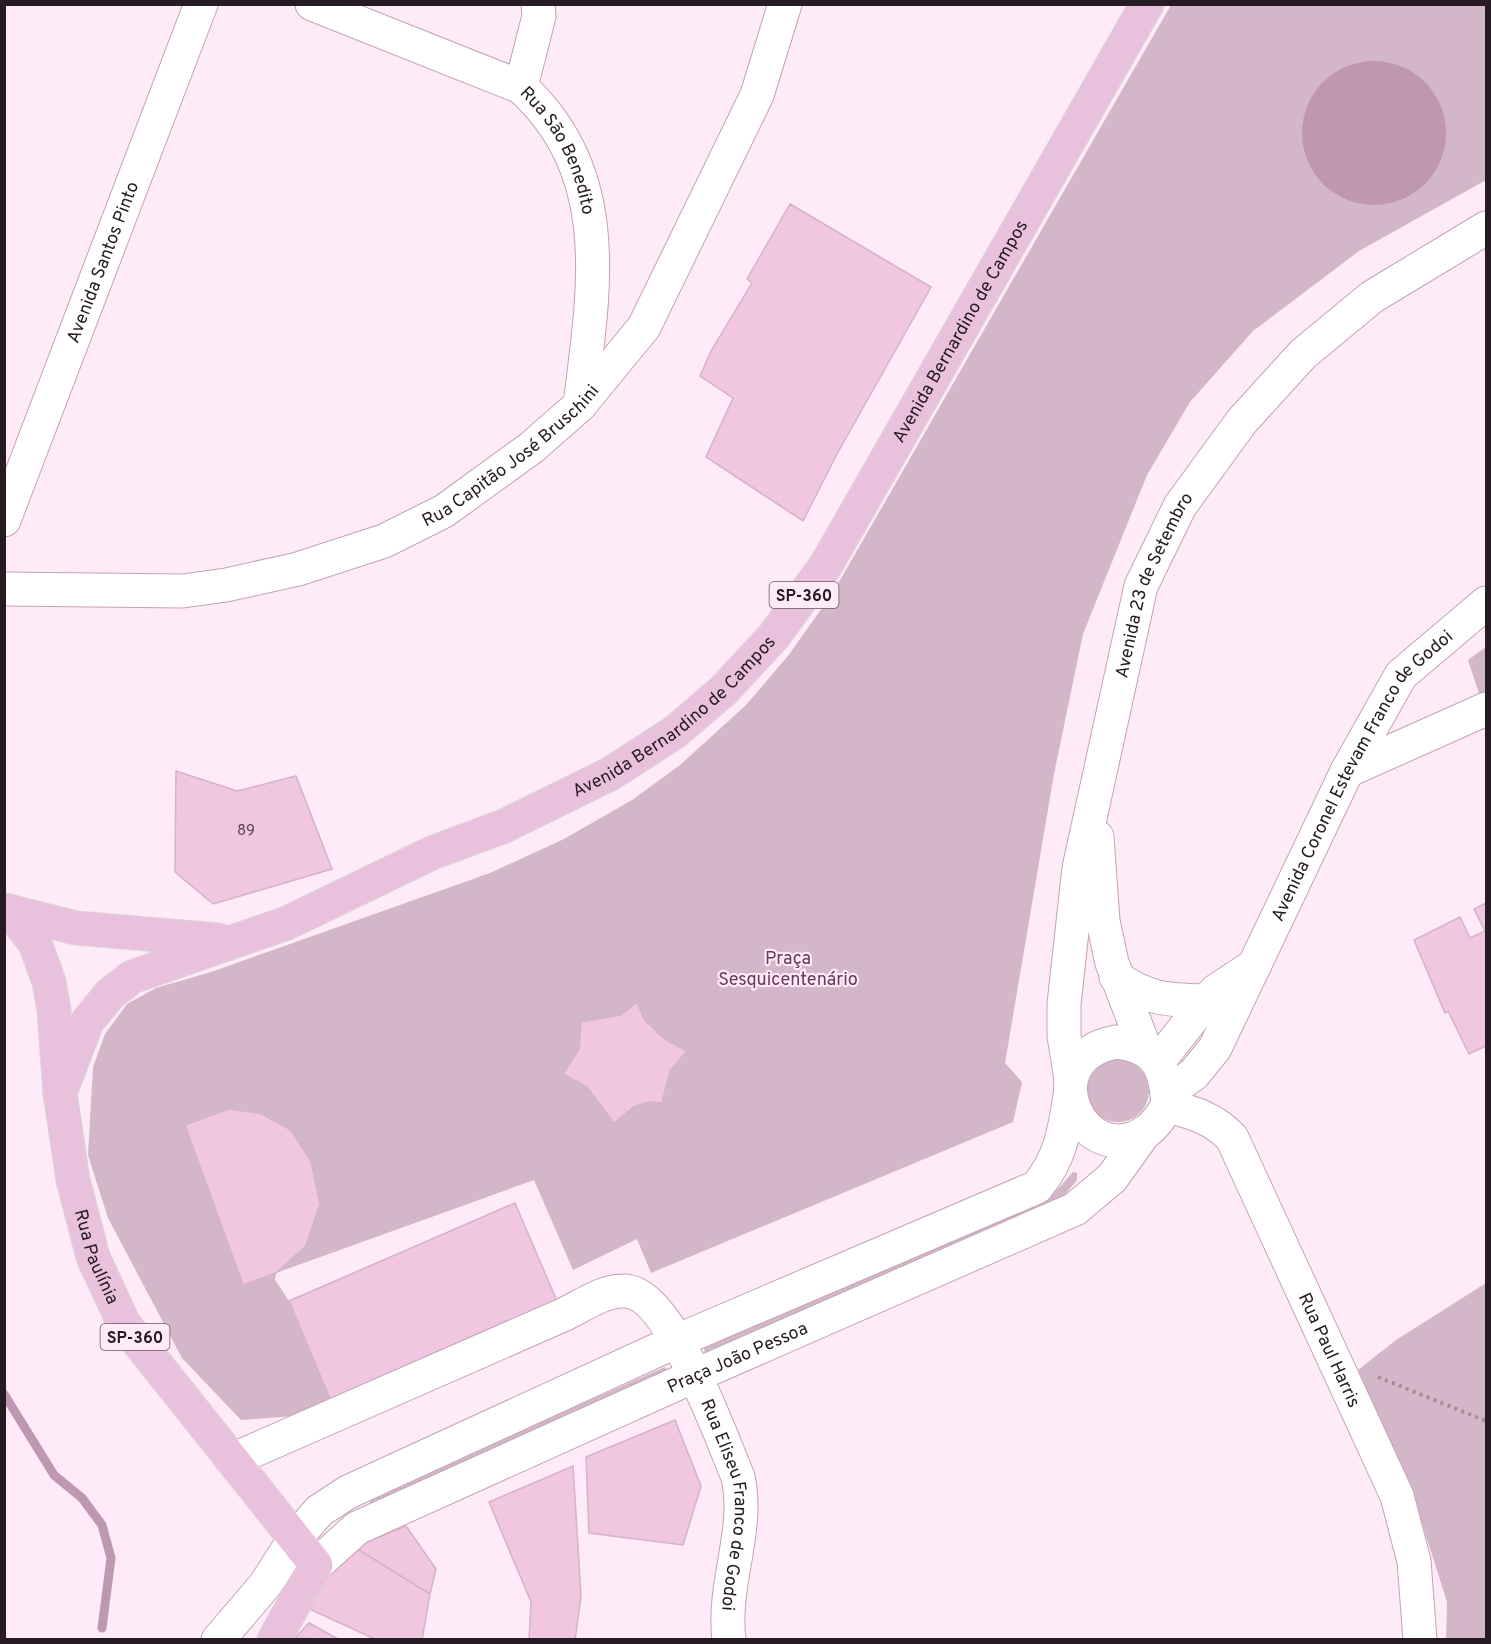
<svg xmlns="http://www.w3.org/2000/svg" width="1491" height="1644" font-family="Overpass,sans-serif">
	<style>
		.green { fill: #d4b6c9 }
		.water { fill: #bf97b1 }
		.lines { fill: none; stroke-linecap: round; stroke-linejoin: round }
		.stream { stroke: #bf97b1; stroke-width: 9 }
		.building { fill: #f0c6e1; stroke: #d3b3c7; stroke-width: 1.5 }
		.minor-casing { stroke: #c3a3b7; stroke-width: 35 }
		.major-casing { stroke: #d8d6d7; stroke-width: 35 }
		.path { stroke: #9f8e99; stroke-width: 4; stroke-dasharray: 3 4.5; stroke-linecap: butt }
		.minor { stroke: #fff; stroke-width: 33 }
		.major { stroke: #eac1dc; stroke-width: 33 }
		.labels { text-anchor: middle; stroke-width: 4.5; stroke-linejoin: round; paint-order: stroke }
		.number-label { font-size: 15px; fill: #584652 }
		.shield { fill: #ffeaf7; stroke: #675962; stroke-width: 1.5 }
		.shield-label { font-size: 16px; font-weight: bold; fill: #261b22 }
		.street-label { font-size: 18px; fill: #261b22; stroke: #ffeaf7 }
		.park-label { font-size: 18px; fill: #6a365a; stroke: #ffeaf7 }
	</style>
	<rect width="100%" height="100%" fill="#ffeaf7"/>
	<!-- green -->
	<path class="green" d="M1171 5H1486V180L1359 251 1253 331 1190 402 1147 475 1083 634 1054 774 1005 1063 1022 1082 1013 1122 651 1273 637 1239 573 1270 534 1180 276 1273 275 1280 289 1301 336 1413 241 1420 182 1358 108 1218 88 1155 93 1067 105 1034 127 1004 156 988 211 972 490 873 564 839 632 800 680 765 745 706 788 656 832 594Z
		M1486 647V715L1468 660Z
		M1087 1091a31 31 0 1 1 62 0a31 31 0 1 1-62 0Z
		M1073 1172 1077 1173V1180L1063 1197 706 1355 703 1347 1046 1196 1057 1190Z
		M1486 1283V1639H1446L1447 1602 1413 1495 1358 1370 1396 1340Z
		M665 1367 669 1371 374 1507 370 1503V1498L375 1495Z"/>
	<!-- water -->
	<path class="water" d="M1302 133a72 72 0 1 1 144 0a72 72 0 1 1-144 0Z"/>
	<g class="lines">
		<!-- stream -->
		<path class="stream" d="M4 1394 54 1475 82 1498 102 1525 111 1558 102 1628"/>
	</g>
	<!-- building -->
	<path class="building" d="M790 204 931 287 837 454 803 521 706 457 733 398 700 376 711 351 752 283 747 279Z
		M176 771 237 791 296 776 332 869 213 904 175 872Z
		M1486 903V1046L1469 1054 1448 1011 1445 1013 1414 940 1460 917 1470 938 1485 931 1474 909Z
		M637 1002 644 1019 655 1030 666 1040 687 1051 670 1071 662 1103 648 1102 634 1107 614 1123 587 1087 563 1074 579 1049 581 1022 621 1015Z
		M228 1109 260 1113 291 1130 311 1161 320 1204 306 1246 276 1273 243 1285 185 1125Z
		M515 1203 563 1315 336 1413 289 1301Z
		M675 1420 701 1486 683 1545 589 1533 586 1457Z
		M573 1466 581 1596 575 1640H529L531 1602 489 1502Z
		M406 1526 436 1569 430 1594 354 1547Z
		M354 1547 430 1594 422 1640H377L307 1608 341 1557Z
		M309 1623 340 1640 295 1638Z"/>
	<g class="lines">
		<defs>
			<g id="minor">
				<path id="s1" d="M312 4 521 87C616 174 594 290 580 405"/>
				<path d="M521 87 539 16 538 4"/>
				<path id="s2" d="M4 520 201 4"/>
				<path id="s3" d="M4 589 183 591 226 585 298 569 384 541 444 511 531 448 580 405 644 327 757 95 785 4"/>
				<path d="M1347 771 1486 709"/>
				<path d="M1097 837 1103 921 1112 963 1145 1049"/>
				<path d="M1116 977C1148 1000 1168 1000 1206 1001"/>
				<path d="M1116 1042C1157 1046 1166 1068 1168 1106 1162 1114 1156 1125 1147 1131 1084 1175 1028 1059 1116 1042Z"/>
				<path d="M1158 1062 1206 1001 1217 990 1255 965"/>
				<path id="s4" d="M1071 1079 1064 1036V1004L1079 868 1141 586 1180 506 1242 421 1303 354 1372 297 1486 228"/>
				<path id="s5" d="M1167 1093 1194 1074 1215 1048 1347 771 1401 675 1486 603"/>
				<path id="s6" d="M1168 1106C1194 1113 1213 1118 1232 1138L1397 1496 1414 1561 1420 1640"/>
				<path id="s7" d="M232 1460 563 1315C582 1306 602 1291 623 1291 670 1289 721 1438 738 1477 750 1531 722 1583 729 1640"/>
				<path id="s8" d="M316 1565 357 1528 694 1376 1075 1209 1112 1178 1145 1132"/>
				<path d="M218 1640 265 1585 294 1540 319 1511 348 1492 679 1340 1037 1187C1061 1157 1064 1133 1070 1096"/>
			</g>
			<g id="major">
				<path d="M4 910 76 928 218 940"/>
				<path id="s9" d="M10 911 35 943 49 982 54 1010 60 1093 73 1180 93 1257 124 1324 316 1565 274 1640"/>
				<path id="s10" d="M60 1093 87 1022 110 994 132 977 287 923 434 852 502 827 610 774 675 732 724 690 774 636 826 565 1147 4"/>
			</g>
		</defs>
		<!-- minor casing -->
		<use href="#minor" class="minor-casing"/>
		<!-- major casing -->
		<use href="#major" class="major-casing"/>
		<!-- path -->
		<path class="path" d="M1378 1377 1486 1421"/>
		<!-- minor -->
		<use href="#minor" class="minor"/>
		<!-- major -->
		<use href="#major" class="major"/>
	</g>
	<g class="labels">
		<!-- number labels -->
		<g class="number-label">
			<text x="246" y="835">89</text>
		</g>
		<!-- shield labels -->
		<g class="shield">
			<rect x="769.5" y="582" width="69" height="26" rx="4.5"/>
			<rect x="100.5" y="1324" width="69" height="26" rx="4.5"/>
		</g>
		<g class="shield-label">
			<text x="804" y="601">SP-360</text>
			<text x="135" y="1343">SP-360</text>
		</g>
		<!-- street labels -->
		<g class="street-label">
			<text dy="6" stroke="none"><textPath href="#s1" startOffset="300">Rua São Benedito</textPath></text>
			<text dy="6" stroke="none"><textPath href="#s2" startOffset="276">Avenida Santos Pinto</textPath></text>
			<text dy="6" stroke="none"><textPath href="#s10" startOffset="1233">Avenida Bernardino de Campos</textPath></text>
			<text dy="6" stroke="none"><textPath href="#s3" startOffset="540">Rua Capitão José Bruschini</textPath></text>
			<text dy="6" stroke="none"><textPath href="#s4" startOffset="506">Avenida 23 de Setembro</textPath></text>
			<text dy="6" stroke="none"><textPath href="#s10" startOffset="746">Avenida Bernardino de Campos</textPath></text>
			<text dy="6" stroke="none"><textPath href="#s5" startOffset="378">Avenida Coronel Estevam Franco de Godoi</textPath></text>
			<text dy="6" stroke="none"><textPath href="#s9" startOffset="362">Rua Paulínia</textPath></text>
			<text dy="6" stroke="none"><textPath href="#s6" startOffset="306">Rua Paul Harris</textPath></text>
			<text dy="6" stroke="none"><textPath href="#s8" startOffset="472">Praça João Pessoa</textPath></text>
			<text dy="6" stroke="none"><textPath href="#s7" startOffset="678">Rua Eliseu Franco de Godoi</textPath></text>
		</g>
		<!-- park labels -->
		<g class="park-label">
			<text x="788" y="964">Praça<tspan x="788" dy="21">Sesquicentenário</tspan></text>
		</g>
	</g>
	<!-- border -->
	<rect width="1491" height="1644" fill="none" stroke="#261b22" stroke-width="12"/>
</svg>
